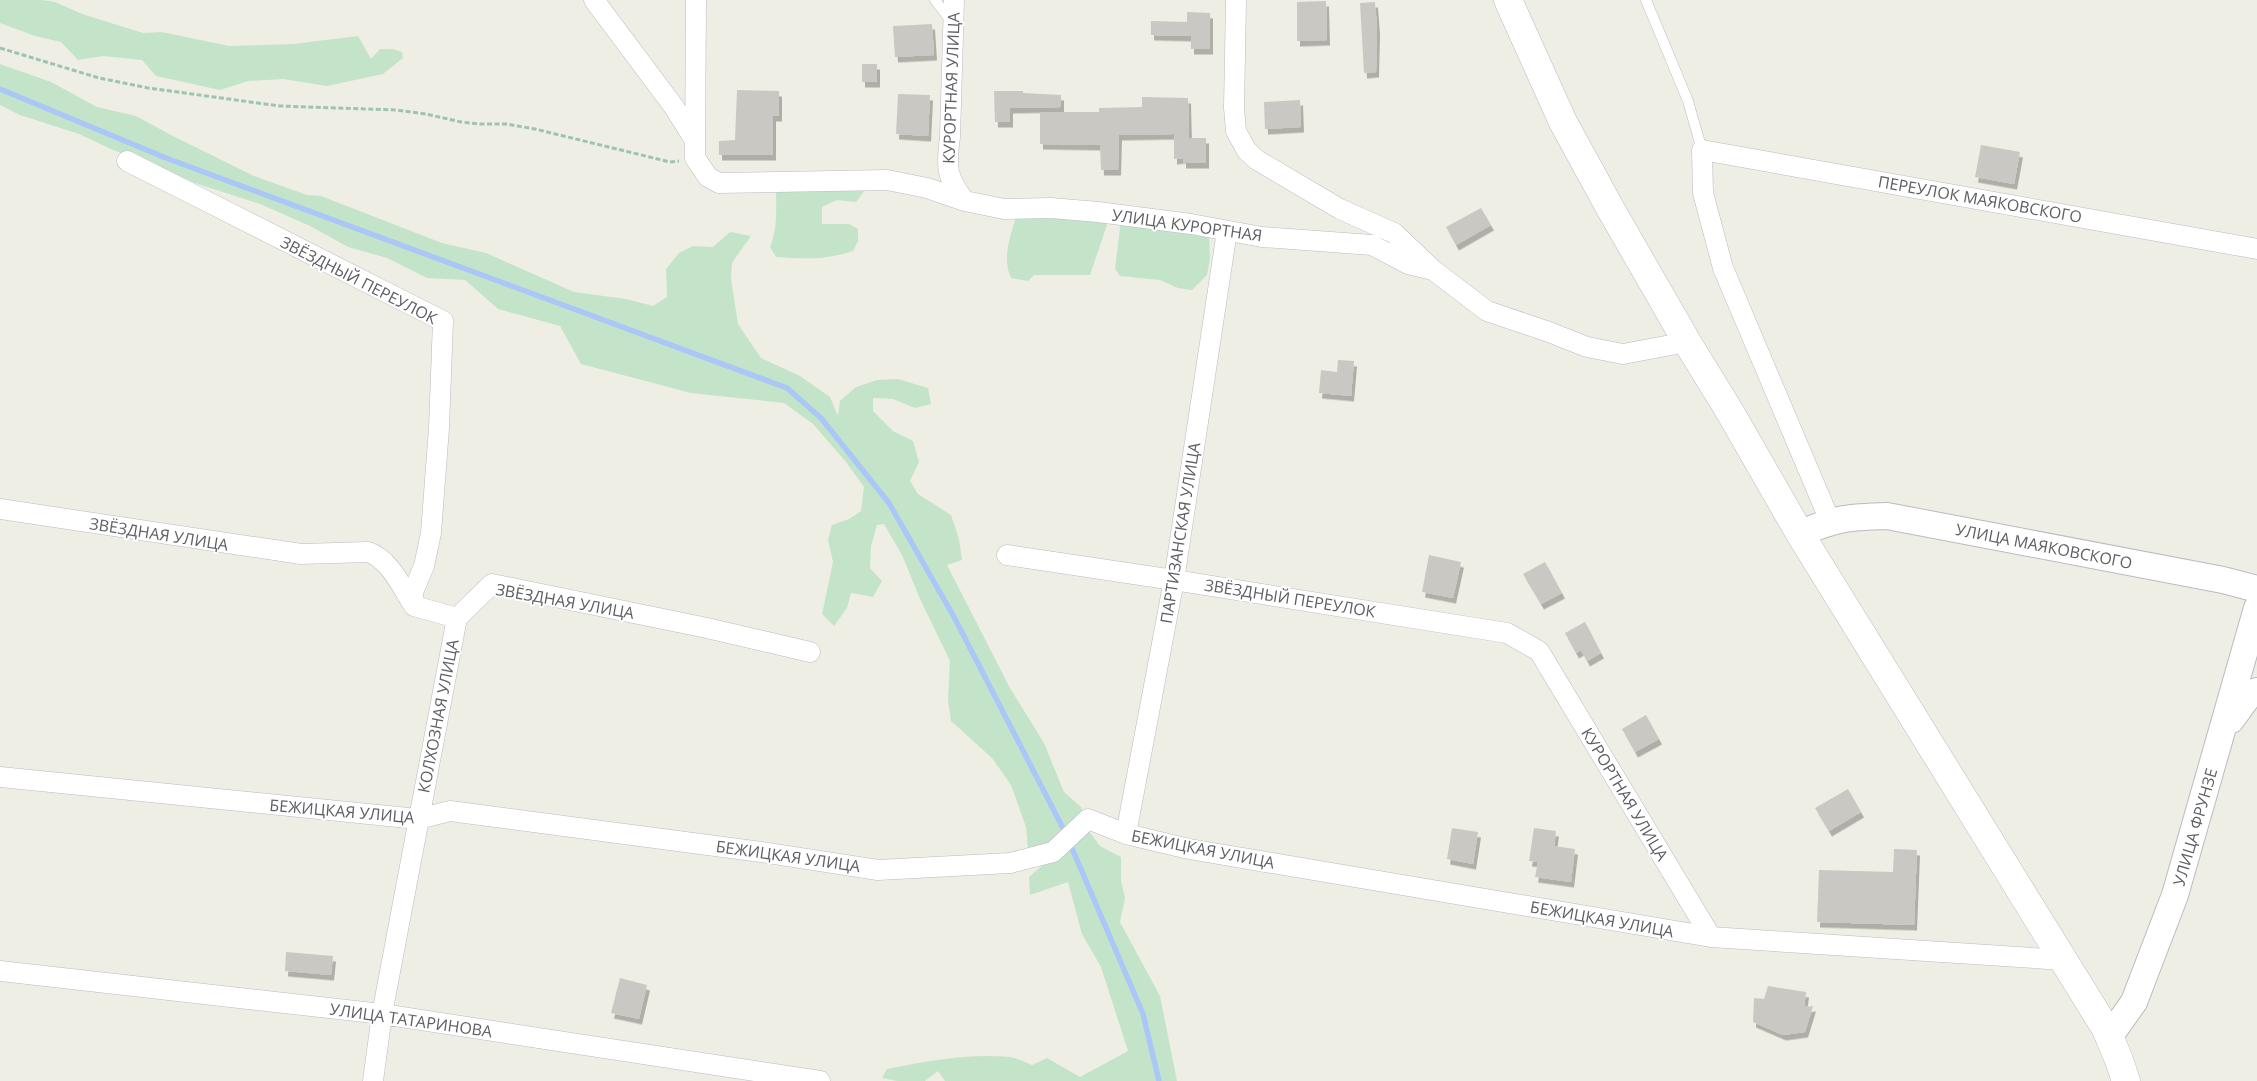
<svg xmlns="http://www.w3.org/2000/svg" width="2257" height="1081" font-family="'Open Sans',sans-serif">
	<style>
		.green { fill: #c4e4ca }
		.lines { fill: none; stroke-linecap: round; stroke-linejoin: round }
		.stream { stroke: #abc7f8; stroke-width: 5.5 }
		.building { fill: #cac8c2; filter: url(#shadow) }
		.service-casing { stroke: #babbc0; stroke-width: 11 }
		.minor-casing { stroke: #babbc0; stroke-width: 21 }
		.tertiary-casing { stroke: #babbc0; stroke-width: 28 }
		.secondary-casing { stroke: #babcc2; stroke-width: 29 }
		.path { stroke: #9ec4b0; stroke-width: 3; stroke-dasharray: 5 2.5; stroke-linecap: butt }
		.service { stroke: #fff; stroke-width: 10 }
		.minor { stroke: #fff; stroke-width: 20 }
		.tertiary { stroke: #fff; stroke-width: 26 }
		.secondary { stroke: #fff; stroke-width: 28 }
		.labels { text-anchor: middle; stroke-width: 4; stroke-linejoin: round; paint-order: stroke }
		.street-label { font-size: 16px; fill: #5d5f64; stroke: #fff }
	</style>
	<defs>
		<filter id="shadow"><feDropShadow dx="3" dy="5.5" stdDeviation="0" flood-color="#0004"/></filter>
	</defs>
	<rect width="100%" height="100%" fill="#eeeee5"/>
	<!-- green -->
	<path class="green" d="M0 0H42L55 2 82 14 143 33 162 32 229 46 294 44 358 36 371 59 380 49H393L402 52 403 58 383 74 327 86 283 79 248 81 220 90 156 76 142 60 103 56 78 60 61 42 35 36 0 23Z
		M0 64 51 82 97 107 136 116 171 135 254 176 307 195 321 196 442 243 486 253 574 292 626 299 653 306 667 297 666 269 679 253 693 246 713 247 730 232 751 236 732 263 731 279 738 324 761 358 800 376 830 397 838 416 840 401 856 387 877 380 898 379 928 388 931 404 915 408 893 399 873 398V411L893 431 913 441 919 462 910 481 918 494 951 515 959 539 962 560 947 565 1010 688 1044 743 1064 792 1081 807 1089 831 1100 846 1121 857V881L1125 898 1120 922 1160 996 1177 1081H945L938 1071 925 1081H897L882 1078 887 1069C926 1061 970 1053 1010 1057 1017 1058 1025 1062 1032 1065L1047 1058 1080 1077 1128 1051 1101 967 1082 934 1068 882 1030 895 1029 877 1045 863 1028 850 1026 827 1011 785 992 758 951 721 948 700 950 661 920 599 902 555 884 524 877 525 871 546 870 568 882 581 873 597 851 593 847 608 834 626 822 614 833 562 828 540 832 525 849 519 861 511 864 487 846 462 813 424 784 403 691 393 581 364 560 326 498 309 465 280 427 278 387 258 348 247 310 226 260 204 195 183 156 165 113 150 79 134 20 115 0 105Z
		M866 185 865 190 856 202 837 200 822 207V224H849L858 229V241L853 251C825 260 805 259 776 257L770 247C778 227 776 209 776 188Z
		M1093 206 1107 225 1090 275H1034L1028 281 1011 278C1002 259 1010 237 1016 217Z
		M1121 220 1209 234 1210 258 1207 275 1192 290 1178 288 1160 280 1120 276 1115 269Z"/>
	<g class="lines">
		<!-- stream -->
		<path class="stream" d="M0 89 166 158 787 388 821 418 889 503 954 617 1065 832 1143 1014 1159 1081"/>
	</g>
	<!-- building -->
	<path class="building" d="M1326 1 1327 40 1297 41V2Z
		M1375 2 1377 29 1376 72 1364 73 1360 3Z
		M1187 12 1210 13V49H1191V36L1151 35V21L1187 22Z
		M932 24 934 55 895 57 893 26Z
		M862 64H877V82H862Z
		M737 90 779 91V116H773V155H719V141L735 140Z
		M994 91H1023V93L1061 95V107L1010 108V122H995Z
		M898 94 930 95 928 136 896 134Z
		M1142 97 1188 98 1189 138H1206V163H1183V158L1174 159V134L1119 135 1118 170H1101L1100 145 1040 144V112H1099V108L1142 107Z
		M1300 100 1301 127 1265 129 1264 102Z
		M1981 145 2020 152 2014 184 1975 177Z
		M1481 208 1491 225 1456 245 1446 227Z
		M1338 360 1354 361 1351 396 1319 393 1321 370 1337 372Z
		M1429 555 1461 562 1453 598 1422 592Z
		M1545 562 1562 593 1541 604 1523 574Z
		M1585 622 1601 653 1587 661 1581 650 1576 653 1565 633Z
		M1646 715 1659 739 1635 752 1622 729Z
		M1848 789 1861 812 1829 831 1815 808Z
		M1452 828 1478 832 1473 864 1447 859Z
		M1534 828 1556 831 1554 846 1575 849 1571 882 1535 877 1538 862 1529 861Z
		M1894 849 1917 850 1914 925 1817 922 1819 870 1893 872Z
		M286 952 333 956 331 975 285 971Z
		M620 978 647 985 639 1019 611 1013Z
		M1768 986 1806 992 1804 1007 1813 1006 1805 1032 1783 1035 1753 1022 1754 998 1764 999Z"/>
	<g class="lines">
		<defs>
			<path id="service" d="M935 0 951 21
				M1646 0 1688 101 1702 150"/>
			<path id="minor" d="M594 0 674 107 694 139
				M696 0 695 158 708 177 719 183 887 180 927 188 965 201 1004 209 1051 208 1098 212 1191 224 1262 237 1372 245 1408 264 1433 270 1487 311 1549 332 1587 347 1623 354 1687 342
				M954 0 950 137C946 166 946 178 965 201
				M1236 0 1234 108 1236 131 1247 151 1257 160 1340 209 1394 233 1431 268
				M127 161 443 321 439 428 431 533 424 566 413 592 414 606
				M0 509 301 554 368 552C390 559 402 588 414 606L457 618 492 584 707 628 810 652
				M1830 521 1723 268 1703 193 1702 150 2257 249
				M1007 555 1174 580 1507 633 1539 651 1711 937
				M0 777 418 819 450 811 761 852 878 870 1010 863 1053 852 1088 819 1126 834 1189 849 1711 937 2064 960
				M1126 834 1174 580 1227 231
				M0 971 382 1014 820 1081
				M373 1081 382 1014 457 618"/>
			<path id="tertiary" d="M1800 534C1834 518 1850 517 1887 516L2223 580 2257 589
				M2231 720 2250 694 2257 691
				M2109 1037 2134 1002 2175 895 2257 608"/>
			<path id="secondary" d="M1508 0 1563 122 1610 208 1687 342 1730 412 1800 534 2106 1029 2119 1060 2126 1081"/>
		</defs>
		<!-- service casing -->
		<use href="#service" class="service-casing"/>
		<!-- minor casing -->
		<use href="#minor" class="minor-casing"/>
		<!-- tertiary casing -->
		<use href="#tertiary" class="tertiary-casing"/>
		<!-- secondary casing -->
		<use href="#secondary" class="secondary-casing"/>
		<!-- path -->
		<path class="path" d="M0 48 99 78 148 88 280 106 396 110 426 114 461 122 480 124H506L535 129 670 162 679 161"/>
		<!-- service -->
		<use href="#service" class="service"/>
		<!-- minor -->
		<use href="#minor" class="minor"/>
		<!-- tertiary -->
		<use href="#tertiary" class="tertiary"/>
		<!-- secondary -->
		<use href="#secondary" class="secondary"/>
	</g>
	<g class="labels">
		<!-- street labels -->
		<g class="street-label">
			<text transform="translate(951 88) rotate(-88)" y="6">КУРОРТНАЯ УЛИЦА</text>
			<text transform="translate(1980 199) rotate(10)" y="6">ПЕРЕУЛОК МАЯКОВСКОГО</text>
			<text transform="translate(1187 225) rotate(8)" y="6">УЛИЦА КУРОРТНАЯ</text>
			<text transform="translate(359 280) rotate(27)" y="6">ЗВЁЗДНЫЙ ПЕРЕУЛОК</text>
			<text transform="translate(1180 533) rotate(-81)" y="6">ПАРТИЗАНСКАЯ УЛИЦА</text>
			<text transform="translate(159 534) rotate(9)" y="6">ЗВЁЗДНАЯ УЛИЦА</text>
			<text transform="translate(2044 546) rotate(11)" y="6">УЛИЦА МАЯКОВСКОГО</text>
			<text transform="translate(1290 598) rotate(9)" y="6">ЗВЁЗДНЫЙ ПЕРЕУЛОК</text>
			<text transform="translate(565 601) rotate(10)" y="6">ЗВЁЗДНАЯ УЛИЦА</text>
			<text transform="translate(438 716) rotate(-79)" y="6">КОЛХОЗНАЯ УЛИЦА</text>
			<text transform="translate(1625 794) rotate(59)" y="6">КУРОРТНАЯ УЛИЦА</text>
			<text transform="translate(342 811) rotate(5)" y="6">БЕЖИЦКАЯ УЛИЦА</text>
			<text transform="translate(2195 827) rotate(-74)" y="6">УЛИЦА ФРУНЗЕ</text>
			<text transform="translate(1203 849) rotate(11)" y="6">БЕЖИЦКАЯ УЛИЦА</text>
			<text transform="translate(788 856) rotate(8)" y="6">БЕЖИЦКАЯ УЛИЦА</text>
			<text transform="translate(1602 919) rotate(10)" y="6">БЕЖИЦКАЯ УЛИЦА</text>
			<text transform="translate(411 1020) rotate(8)" y="6">УЛИЦА ТАТАРИНОВА</text>
		</g>
	</g>
</svg>
